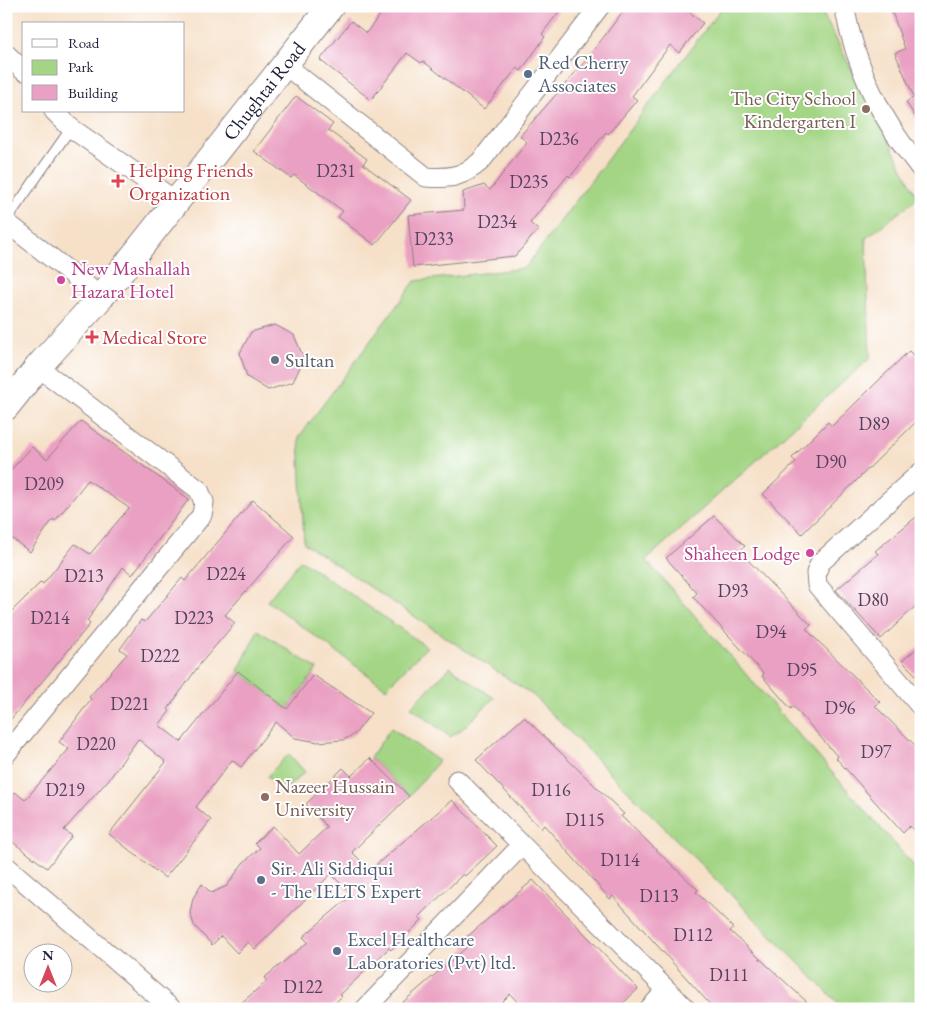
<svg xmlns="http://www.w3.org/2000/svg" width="927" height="1015" font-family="'EB Garamond',serif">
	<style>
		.green { fill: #a3d584; stroke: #627c60 }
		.building { fill: #eaa0c2 }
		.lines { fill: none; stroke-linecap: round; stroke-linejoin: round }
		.lane-casing { stroke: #8c8182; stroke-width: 11 }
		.street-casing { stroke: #8c8182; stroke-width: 21 }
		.secondary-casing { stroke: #8c8182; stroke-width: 28 }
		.lane { stroke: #fff; stroke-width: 9 }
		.street { stroke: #fff; stroke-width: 19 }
		.secondary { stroke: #fff; stroke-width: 26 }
		.service-dot { fill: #5c6f8a; stroke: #fff; stroke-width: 2 }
		.education-dot { fill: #8d6e63; stroke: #fff; stroke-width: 2 }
		.health-dot { fill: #e0444e; stroke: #fff; stroke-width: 2 }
		.hotel-dot { fill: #d1479c; stroke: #fff; stroke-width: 2 }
		.worship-dot { fill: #6b7280; stroke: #fff; stroke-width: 2 }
		.labels { text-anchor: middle; stroke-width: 4; stroke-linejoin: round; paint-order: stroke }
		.number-label { font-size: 18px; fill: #54425d }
		.service-label { font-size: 20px; fill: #4e5e75; stroke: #fff; text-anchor: start }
		.street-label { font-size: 20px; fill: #22223b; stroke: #fff }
		.education-label { font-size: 20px; fill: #785e54; stroke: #fff; text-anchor: end }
		.health-label { font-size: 20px; fill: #be3a42; stroke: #fff; text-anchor: start }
		.hotel-label { font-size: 20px; fill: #b23c85; stroke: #fff; text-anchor: start }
		.worship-label { font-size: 20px; fill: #5b616d; stroke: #fff; text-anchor: start }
	</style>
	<rect width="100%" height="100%" fill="#fff"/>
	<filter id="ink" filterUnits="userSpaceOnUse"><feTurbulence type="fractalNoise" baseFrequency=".02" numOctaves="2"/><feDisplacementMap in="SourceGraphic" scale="10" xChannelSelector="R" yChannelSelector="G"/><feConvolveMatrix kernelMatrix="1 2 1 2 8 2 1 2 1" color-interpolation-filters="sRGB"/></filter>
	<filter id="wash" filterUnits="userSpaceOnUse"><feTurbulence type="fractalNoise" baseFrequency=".0096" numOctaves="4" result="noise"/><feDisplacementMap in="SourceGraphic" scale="20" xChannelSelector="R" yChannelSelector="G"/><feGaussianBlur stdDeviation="1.12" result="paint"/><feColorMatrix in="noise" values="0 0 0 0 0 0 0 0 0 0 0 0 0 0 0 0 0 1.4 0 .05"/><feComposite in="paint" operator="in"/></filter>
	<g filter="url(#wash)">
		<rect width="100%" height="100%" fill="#f6e0c8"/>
		<!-- green -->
		<path class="green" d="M721 9 822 12 918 198 866 238 870 358 646 560 921 874V1009H844L534 696 304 543 299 437 415 281 525 268Z
			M301 560 427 647 386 688 267 601Z
			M258 630 317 669 287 709 238 671Z
			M450 667 494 698 460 731 450 737 411 707Z
			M391 728 439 761 409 796 370 758Z
			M289 754 305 772 282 792 267 776Z"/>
		<g id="blocks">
			<!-- building -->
			<path class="building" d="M387 6H563L542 34 545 37 521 71 517 68 484 109 423 61 421 63 407 53 371 100 320 60 351 21 366 33Z
				M627 6H682L703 23 679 53 670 45 632 96 637 100 608 134 606 132 570 177 568 175 530 223 538 230 515 256 413 267 408 215 464 210 463 192 484 185 490 190 527 142 520 136 587 59Z
				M890 6H921V126L906 102 914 97 895 53 905 49Z
				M296 96 333 124 328 130 367 159 363 164 411 200 375 245 338 217 343 211 294 175 291 178 254 151Z
				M275 325 294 335 304 359 293 382 268 390 247 377 240 353 251 332Z
				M921 348V417L802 534 763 494 796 462 792 458 828 422 832 426 909 351 913 355Z
				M81 421 189 499 132 575 123 567 87 621 90 624 6 725V617L41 582 43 584 75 544 90 554 129 508 88 480 55 521 53 519 30 552 6 534V475L32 447 47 459Z
				M253 500 294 536 225 615 235 623 200 664 168 709 170 711 159 725 181 742 238 671 287 709 313 675 371 713 355 734 343 740 318 742 295 738 276 722 241 767 232 760 196 807 211 820 165 878 109 834 166 762 138 739 110 778 64 830 72 836 47 868 6 837V803L15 792 25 800 69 749 59 742 91 699 89 697 127 654 120 649 141 620 145 622 182 578 185 581Z
				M921 513V601L881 639 836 590 878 554 875 551Z
				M714 516 745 546 739 551 811 625 806 629 880 702 875 706 921 751V838L910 826 903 833 836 758 838 757 793 706 791 709 762 676 764 674 693 597 697 593 666 558Z
				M921 645V680L902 661Z
				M524 717 624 814 621 816 698 890 696 892 733 928 730 931 808 1003 801 1009H714L613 896 610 899 544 825 541 829 476 760Z
				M370 758 409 796 352 852 370 870 452 800 497 846 465 876 463 874 419 917 422 920 391 950 389 948 340 995 342 996 329 1009H234L267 981 264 978 308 942 303 937 352 895 331 874 255 949 248 942 237 953 221 936 212 945 194 925 190 913 193 898 202 884 211 893 227 886 243 863 260 848 255 843 273 826 299 854 327 827 306 804 343 768 351 776Z
				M533 880 638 989 617 1009H524L510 994 495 1009H395L466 948 461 942Z"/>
		</g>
	</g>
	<g filter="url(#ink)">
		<use href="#blocks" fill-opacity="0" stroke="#8c8182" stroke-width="1"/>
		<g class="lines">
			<defs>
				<path id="lane" d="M6 221 71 128"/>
				<path id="street" d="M844 6C856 69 881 120 921 169
					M6 54 24 71
					M285 65 426 177C449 179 463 177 481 161L600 6
					M54 111 71 128 177 202
					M6 222 101 297
					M921 472 820 563 816 573 817 585 921 707
					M6 754 202 515 204 502 199 490 38 367
					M457 780 686 1009
					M6 866 172 1009
					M365 1009 522 845
					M649 1009 667 990"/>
				<g id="secondary">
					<path id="s1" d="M6 407 38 367 101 297 331 6"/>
				</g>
			</defs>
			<!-- lane casing -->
			<use href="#lane" class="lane-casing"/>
			<!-- street casing -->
			<use href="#street" class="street-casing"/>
			<!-- secondary casing -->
			<use href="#secondary" class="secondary-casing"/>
			<!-- lane -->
			<use href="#lane" class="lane"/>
			<!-- street -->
			<use href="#street" class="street"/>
			<!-- secondary -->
			<use href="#secondary" class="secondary"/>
		</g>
	</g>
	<!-- markers -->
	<g class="service-dot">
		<circle cx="528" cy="74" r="5"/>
		<circle cx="261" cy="880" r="5"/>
		<circle cx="337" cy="951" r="5"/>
	</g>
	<g class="education-dot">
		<circle cx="866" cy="109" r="5"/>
		<circle cx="265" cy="797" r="5"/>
	</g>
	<g class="health-dot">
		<path d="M115.5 173.5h5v5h5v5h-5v5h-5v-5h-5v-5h5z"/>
		<path d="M89.5 329.5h5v5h5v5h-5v5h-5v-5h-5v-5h5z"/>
	</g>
	<g class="hotel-dot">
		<circle cx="61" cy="280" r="5"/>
		<circle cx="810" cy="553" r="5"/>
	</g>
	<circle class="worship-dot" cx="275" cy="360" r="5"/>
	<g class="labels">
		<!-- number labels -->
		<g class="number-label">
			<text x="559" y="145">D236</text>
			<text x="336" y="177">D231</text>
			<text x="529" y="188">D235</text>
			<text x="497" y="228">D234</text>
			<text x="434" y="245">D233</text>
			<text x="874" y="430">D89</text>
			<text x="831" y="468">D90</text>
			<text x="44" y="490">D209</text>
			<text x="226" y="580">D224</text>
			<text x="84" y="582">D213</text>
			<text x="733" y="597">D93</text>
			<text x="873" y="606">D80</text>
			<text x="50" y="624">D214</text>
			<text x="194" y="624">D223</text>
			<text x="771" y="638">D94</text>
			<text x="160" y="662">D222</text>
			<text x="802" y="676">D95</text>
			<text x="130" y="710">D221</text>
			<text x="840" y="714">D96</text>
			<text x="96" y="750">D220</text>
			<text x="876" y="758">D97</text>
			<text x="65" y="796">D219</text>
			<text x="551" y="796">D116</text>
			<text x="585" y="826">D115</text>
			<text x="620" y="866">D114</text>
			<text x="659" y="902">D113</text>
			<text x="693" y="941">D112</text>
			<text x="729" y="981">D111</text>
			<text x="303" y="993">D122</text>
		</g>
		<!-- service labels -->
		<g class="service-label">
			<text x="538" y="69">Red Cherry<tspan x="538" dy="23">Associates</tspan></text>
			<text x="271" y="875">Sir. Ali Siddiqui<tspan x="271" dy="23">- The IELTS Expert</tspan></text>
			<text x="347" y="946">Excel Healthcare<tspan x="347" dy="23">Laboratories (Pvt) ltd.</tspan></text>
		</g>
		<!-- street labels -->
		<g class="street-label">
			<text dy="7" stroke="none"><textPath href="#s1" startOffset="408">Chughtai Road</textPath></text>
		</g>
		<!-- education labels -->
		<g class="education-label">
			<text x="856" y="105">The City School<tspan x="856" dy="23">Kindergarten I</tspan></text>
			<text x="275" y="793" text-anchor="start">Nazeer Hussain<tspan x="275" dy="23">University</tspan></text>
		</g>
		<!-- health labels -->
		<g class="health-label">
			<text x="129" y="177">Helping Friends<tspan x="129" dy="23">Organization</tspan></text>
			<text x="102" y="344">Medical Store</text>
		</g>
		<!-- hotel labels -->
		<g class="hotel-label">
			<text x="71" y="275">New Mashallah<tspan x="71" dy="23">Hazara Hotel</tspan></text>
			<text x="800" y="560" text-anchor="end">Shaheen Lodge</text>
		</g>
		<!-- worship labels -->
		<g class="worship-label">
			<text x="285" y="367">Sultan</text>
		</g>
	</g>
	<!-- margin -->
	<rect width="927" height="1015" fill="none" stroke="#fff" stroke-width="25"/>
	<!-- legend -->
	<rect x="22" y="22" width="162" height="90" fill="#ffffff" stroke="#a7a7b1"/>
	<rect x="32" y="39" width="25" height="8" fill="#ffffff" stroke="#a7a7b1"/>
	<text x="68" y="48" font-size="15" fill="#22223b">Road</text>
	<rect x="32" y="60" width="25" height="15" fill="#a3d584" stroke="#a7a7b1"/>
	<text x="68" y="72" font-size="15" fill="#22223b">Park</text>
	<rect x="32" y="85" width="25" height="15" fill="#eaa0c2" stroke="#a7a7b1"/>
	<text x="68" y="98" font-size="15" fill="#22223b">Building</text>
	<!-- north arrow -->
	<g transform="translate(48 968)"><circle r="24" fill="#ffffff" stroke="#a7a7b1"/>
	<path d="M0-4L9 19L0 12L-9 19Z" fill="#d1495b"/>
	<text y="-8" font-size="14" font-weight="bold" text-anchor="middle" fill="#22223b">N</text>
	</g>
</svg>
